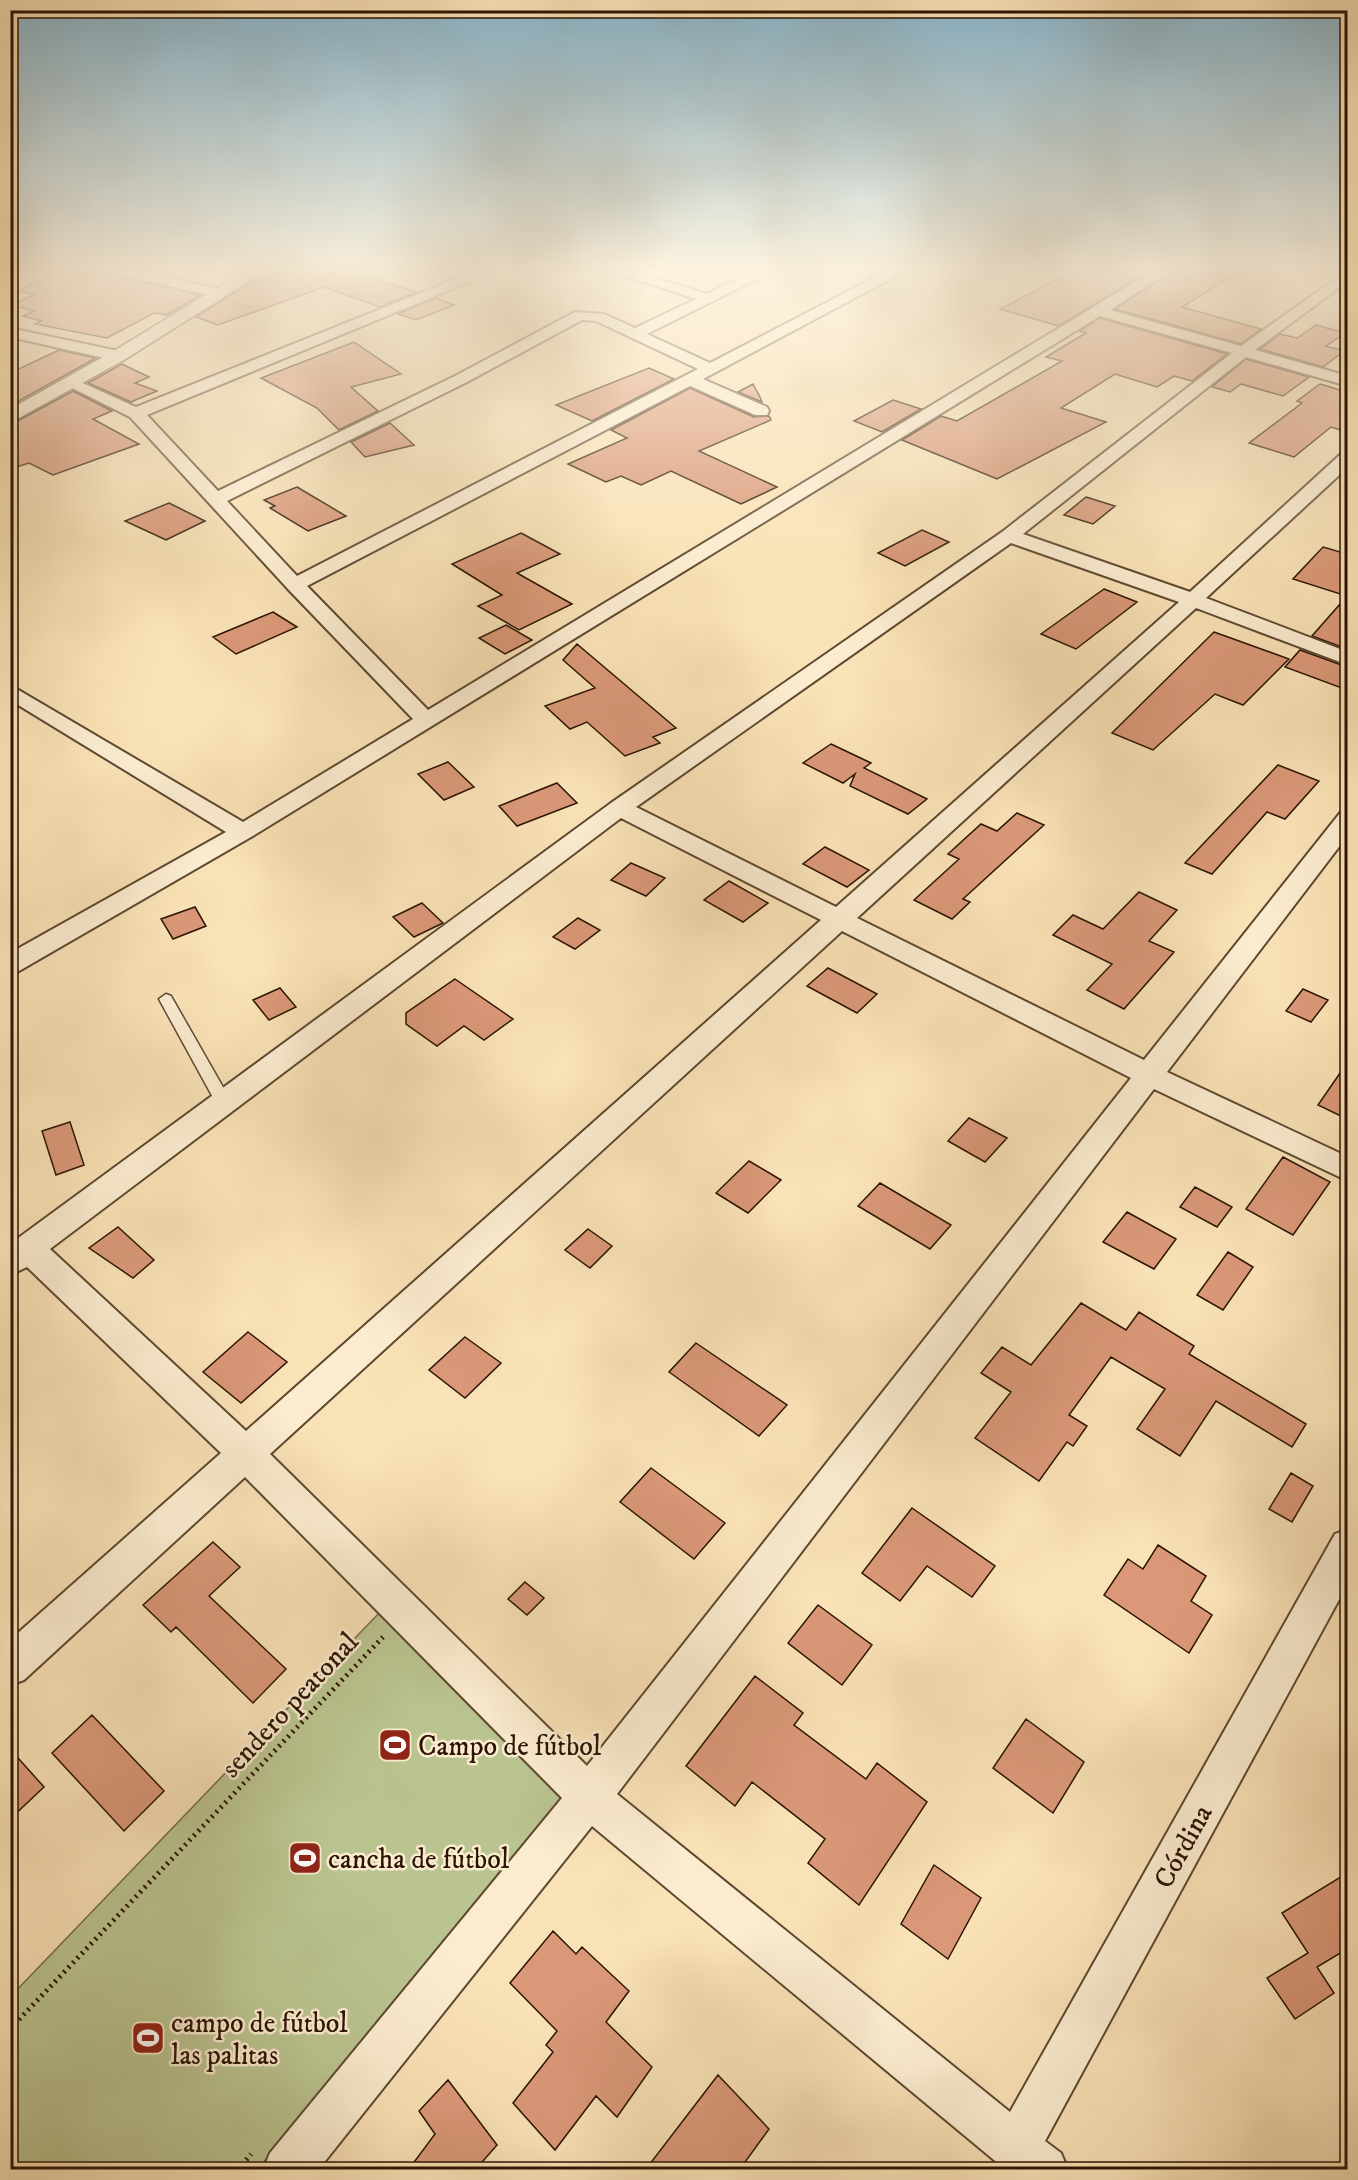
<svg xmlns="http://www.w3.org/2000/svg" width="1358" height="2180" font-family="'IM FELL DW Pica',serif">
	<style>
		.green { fill: #bac490; stroke: #726c4a; stroke-width: 1.5 }
		.building { fill: #da9878; stroke: #2b1404; stroke-width: 1.5 }
		.lines { fill: none; stroke-linecap: round; stroke-linejoin: round }
		.service-casing { stroke: #5e4830; stroke-width: 3 }
		.minor-casing { stroke: #5e4830; stroke-width: 4 }
		.tertiary-casing { stroke: #5e4830; stroke-width: 3 }
		.path { stroke: #2b1404; stroke-width: 5; stroke-dasharray: 2 4.5; stroke-linecap: butt }
		.service { fill: #fbecd0; fill-rule: evenodd }
		.minor { fill: #fbecd0; fill-rule: evenodd }
		.tertiary { fill: #fbecd0; fill-rule: evenodd }
		.labels { text-anchor: middle; stroke-width: 5; stroke-linejoin: round; paint-order: stroke }
		.near-street-label { font-size: 28px; fill: #2b1404; stroke: #fbecd0 }
		.near-poi-label { font-size: 28px; fill: #2b1404; stroke: #fbecd0; text-anchor: start }
	</style>
	<rect width="100%" height="100%" fill="#f9e2b6"/>
	<filter id="stains"><feTurbulence type="fractalNoise" baseFrequency=".00333" numOctaves="4"/><feColorMatrix values="0 0 0 0 .2 0 0 0 0 .09 0 0 0 0 .02 0 0 0 .5 -.17"/></filter>
	<radialGradient id="worn" r=".72"><stop offset=".6" stop-color="#630" stop-opacity="0"/><stop offset="1" stop-color="#630" stop-opacity=".3"/></radialGradient>
	<!-- green -->
	<path class="green" d="M381 1611 567 1793 258 2169H11L10 1997Z"/>
	<!-- building -->
	<path class="building" d="M70 268H85L201 295 167 315 154 313 107 338 35 324 41 321 23 316 34 311 11 305 34 295 17 291Z
		M294 268 321 277 342 269 417 292 380 307 324 287 218 325 196 317 248 284Z
		M1080 268H1097L1136 279 1059 326 1000 309Z
		M1177 268H1245L1182 307 1261 329 1241 344 1115 309Z
		M435 298 454 305 416 320 398 314Z
		M1100 318 1227 354 1192 381 1174 376 1157 387 1115 374 1061 408 1106 422 997 479 902 440 941 416 957 421 1062 361 1046 357 1086 333 1079 331Z
		M1316 325 1345 333 1326 346 1344 351 1323 367 1260 349 1280 334 1297 338Z
		M354 342 401 374 351 387 378 411 339 430 317 408 261 378Z
		M59 350 96 358 10 406V373Z
		M1246 359 1309 377 1283 396 1241 384 1230 392 1212 387Z
		M122 364 149 377 135 383 157 391 131 402 88 383Z
		M649 368 674 379 592 421 556 405Z
		M753 384 760 397 762 402 738 392Z
		M1320 384 1347 392V432L1331 427 1294 457 1249 443 1302 403 1297 401Z
		M690 388 754 417 769 416 771 420 699 451 777 487 741 504 671 471 641 485 621 476 606 482 568 464 627 438 611 430Z
		M73 391 112 411 93 419 139 444 53 475 29 463 10 469V425Z
		M893 400 921 409 882 432 854 421Z
		M390 423 414 445 365 457 351 442Z
		M297 487 346 516 308 531 270 508 275 506 264 500Z
		M1086 497 1115 506 1093 524 1064 515Z
		M169 503 205 521 166 540 125 521Z
		M922 530 949 542 905 566 878 553Z
		M521 533 560 554 517 573 572 604 519 630 478 606 502 595 452 564Z
		M1323 547 1347 554V649L1312 636 1347 596 1293 579Z
		M1104 589 1137 602 1076 649 1041 634Z
		M273 612 297 627 236 654 213 637Z
		M506 625 532 640 505 654 479 638Z
		M1214 632 1289 659 1243 705 1215 694 1153 750 1112 733Z
		M577 644 676 728 653 737 660 743 625 756 587 722 570 729 545 706 595 688 563 660Z
		M1300 650 1347 667V690L1285 667Z
		M831 744 871 763 864 768 927 799 908 814 850 786 855 774 843 783 803 763Z
		M448 762 474 787 444 800 418 774Z
		M1278 765 1319 781 1285 819 1267 812 1212 874 1185 863Z
		M557 783 577 803 517 826 499 806Z
		M1017 813 1044 825 963 899 970 902 952 919 914 900 959 859 948 854 981 824 997 831Z
		M825 847 869 870 847 887 803 864Z
		M631 863 665 878 646 896 611 880Z
		M729 881 768 903 743 922 704 900Z
		M1139 892 1177 910 1149 941 1174 952 1124 1009 1087 990 1112 964 1053 935 1073 915 1103 929Z
		M422 903 443 923 414 937 393 917Z
		M195 907 206 926 173 939 161 919Z
		M578 918 600 930 575 949 553 937Z
		M828 968 877 994 857 1013 807 986Z
		M455 979 513 1019 484 1040 464 1026 437 1046 406 1024V1013Z
		M280 988 296 1007 269 1020 253 1000Z
		M1303 989 1328 1000 1311 1022 1286 1011Z
		M1347 1063V1119L1318 1105Z
		M969 1118 1007 1138 985 1162 948 1141Z
		M70 1122 84 1165 56 1175 42 1131Z
		M1283 1157 1330 1182 1293 1235 1246 1209Z
		M749 1161 781 1180 748 1213 716 1193Z
		M880 1183 951 1225 930 1249 858 1206Z
		M1195 1187 1232 1207 1217 1227 1180 1207Z
		M1127 1212 1176 1239 1154 1269 1103 1242Z
		M118 1227 154 1260 133 1278 89 1248Z
		M588 1229 612 1246 590 1268 565 1250Z
		M1228 1252 1253 1267 1223 1310 1197 1295Z
		M1081 1303 1126 1330 1139 1312 1194 1346 1189 1354 1306 1424 1292 1447 1216 1401 1180 1456 1137 1429 1165 1389 1111 1357 1069 1415 1087 1426 1073 1446 1067 1442 1039 1481 975 1438 1011 1392 981 1373 1002 1347 1031 1365Z
		M248 1332 287 1362 241 1403 203 1372Z
		M465 1337 501 1363 465 1398 429 1370Z
		M696 1343 787 1405 759 1436 669 1372Z
		M651 1468 725 1523 694 1559 620 1502Z
		M1291 1473 1313 1486 1292 1522 1269 1509Z
		M912 1508 995 1566 972 1597 927 1566 900 1601 862 1573Z
		M213 1542 240 1567 209 1596 286 1669 253 1703 176 1627 171 1632 143 1605Z
		M1158 1545 1206 1576 1191 1601 1212 1615 1189 1653 1104 1595 1128 1559 1143 1569Z
		M525 1582 544 1598 527 1615 508 1599Z
		M818 1605 872 1645 842 1685 788 1643Z
		M755 1676 803 1713 794 1725 866 1779 877 1763 927 1802 859 1905 808 1863 825 1839 752 1782 735 1806 686 1766Z
		M92 1715 164 1791 124 1831 52 1753Z
		M1026 1719 1084 1762 1053 1813 993 1768Z
		M10 1749 44 1787 10 1819Z
		M934 1865 981 1898 948 1959 901 1924Z
		M1347 1873V1949L1317 1967 1334 1993 1295 2019 1267 1978 1308 1953 1282 1913Z
		M553 1931 576 1954 582 1947 629 1991 606 2022 652 2067 617 2117 596 2096 555 2150 513 2103 553 2052 546 2045 557 2031 510 1983Z
		M718 2075 769 2129 740 2169H646Z
		M448 2080 497 2145 476 2169H409L435 2134 419 2111Z"/>
	<g class="lines">
		<defs>
			<path id="service" d="M166 994 171 996 232 1103 229 1107H219L216 1103 159 999Z"/>
			<path id="minor" d="M98 268H125L219 289 226 293 219 297 105 272Z
				M483 268H503L147 415 218 491 455 376 575 312 604 314 635 328 696 299 602 268H624L707 294 761 268H779L647 334 710 363 893 268H911L703 379 767 407 769 411 767 415H755L690 386 307 586 428 710 1158 268H1175L1110 310 1241 346 1348 270V281L1255 350 1348 376V386L1246 357 1023 534 1190 592 1342 453 1348 452V467L1206 598 1348 652V665L1196 608 857 918 1144 1060 1340 813 1348 811V835L1167 1072 1348 1157V1181L1154 1089 617 1794 1010 2112 1335 1534 1348 1529V1583L1045 2141 1061 2153 1068 2170H1006L592 1826 318 2170H263L270 2153 562 1798 245 1477 24 1680 10 1685V1640L221 1453 27 1267 10 1275V1244L611 803 1002 532 1232 353 1100 316 251 837 19 971 10 974V953L226 832 10 700V685L243 822 413 719 288 589 130 417 62 383 70 378 76 380 136 407ZM582 320 596 321 698 369 297 576 227 501 467 382ZM1011 543 1179 602 836 907 636 807ZM621 818 821 920 246 1431 50 1249ZM842 931 1131 1078 587 1766 270 1454Z
				M10 328 118 351 126 356 118 361 10 337Z"/>
			<path id="tertiary" d="M250 268H270L124 360 10 423V409L112 352Z"/>
		</defs>
		<!-- service casing -->
		<use href="#service" class="service-casing"/>
		<!-- minor casing -->
		<use href="#minor" class="minor-casing"/>
		<!-- tertiary casing -->
		<use href="#tertiary" class="tertiary-casing"/>
		<!-- path -->
		<path class="path" d="M10 2029 383 1637
			M238 2170 251 2154"/>
		<!-- service -->
		<use href="#service" class="service"/>
		<!-- minor -->
		<use href="#minor" class="minor"/>
		<!-- tertiary -->
		<use href="#tertiary" class="tertiary"/>
	</g>
	<!-- sky -->
	<linearGradient id="sky" x2="0" y2="1"><stop stop-color="#8ab8d0"/><stop offset="0.47" stop-color="#fcf2de"/><stop offset="1" stop-color="#fcf2de" stop-opacity="0"/></linearGradient>
	<rect width="1358" height="573" fill="url(#sky)"/>
	<!-- icons -->
	<defs>
		<symbol id="stadium-square" viewBox="-11 -11 22 22"><rect x="-9" y="-9" width="18" height="18" rx="4" fill="#8f2418" stroke="#fbecd0"/><path d="M0-5a6.5 5 0 1 0 0 10a6.5 5 0 1 0 0-10ZM-3.5-1.8h7v3.6h-7Z" fill="#fff"/></symbol>
	</defs>
	<g fill-rule="evenodd">
		<use href="#stadium-square" x="376" y="1726" width="38" height="38"/>
		<use href="#stadium-square" x="286" y="1839" width="38" height="38"/>
		<use href="#stadium-square" x="129" y="2019" width="38" height="38"/>
	</g>
	<g class="labels">
		<!-- near-street labels -->
		<g class="near-street-label">
			<text transform="translate(289 1704) rotate(-47)" y="10">sendero peatonal</text>
			<text transform="translate(1182 1846) rotate(-61)" y="10">Córdina</text>
		</g>
		<!-- near-poi labels -->
		<g class="near-poi-label">
			<text x="418" y="1755">Campo de fútbol</text>
			<text x="328" y="1868">cancha de fútbol</text>
			<text x="171" y="2032">campo de fútbol<tspan x="171" dy="32">las palitas</tspan></text>
		</g>
	</g>
	<!-- margin -->
	<rect width="1358" height="2180" fill="none" stroke="#f9e2b6" stroke-width="36"/>
	<rect x="12" y="12" width="1334" height="2156" fill="none" stroke="#2b1404" stroke-width="3"/>
	<rect x="18" y="18" width="1322" height="2144" fill="none" stroke="#2b1404" stroke-width="1.5"/>
	<rect width="100%" height="100%" filter="url(#stains)"/>
	<rect width="100%" height="100%" fill="url(#worn)"/>
</svg>
